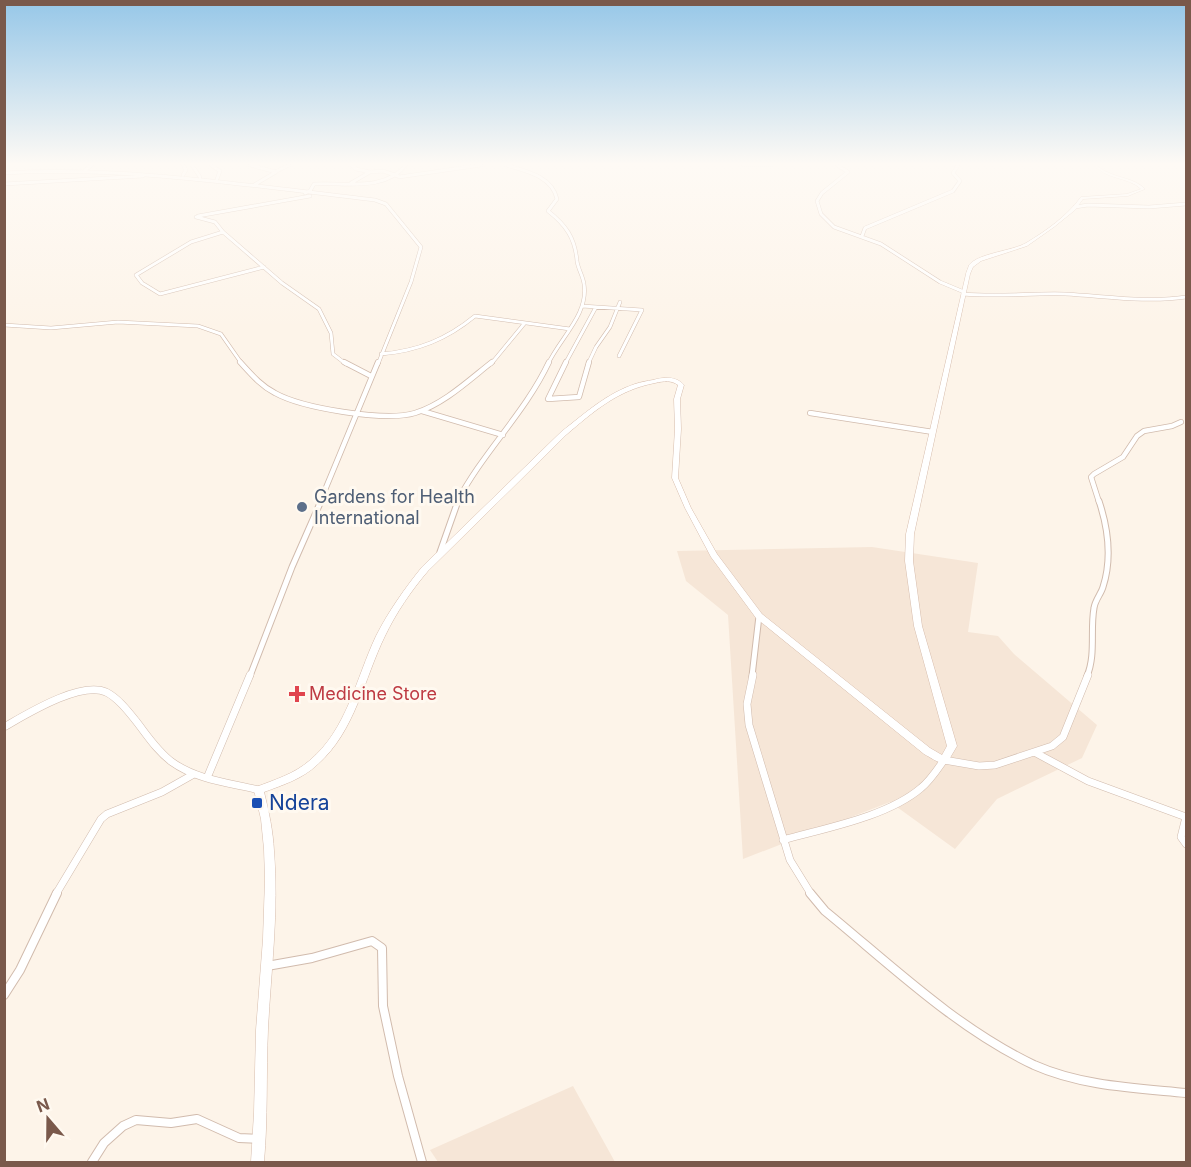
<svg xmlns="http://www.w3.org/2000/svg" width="1191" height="1167" font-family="Inter,sans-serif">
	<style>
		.residential { fill: #f6e6d7 }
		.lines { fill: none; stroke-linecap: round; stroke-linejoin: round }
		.minor-far4-casing { stroke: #d1bbad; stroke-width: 4 }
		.minor-far3-casing { stroke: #d1bbad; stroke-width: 6 }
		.minor-far2-casing { stroke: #d1bbad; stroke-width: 7 }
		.minor-far1-casing { stroke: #d1bbad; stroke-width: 8 }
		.minor-casing { stroke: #d1bbad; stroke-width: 10 }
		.secondary-casing { stroke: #d7bdad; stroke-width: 1 }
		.minor-far4 { stroke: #fff; stroke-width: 3 }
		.minor-far3 { stroke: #fff; stroke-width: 4.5 }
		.minor-far2 { stroke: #fff; stroke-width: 5 }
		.minor-far1 { stroke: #fff; stroke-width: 7 }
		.minor { stroke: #fff; stroke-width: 8 }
		.secondary { fill: #fff; fill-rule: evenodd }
		.service-dot { fill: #5c6f8a; stroke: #fff9f0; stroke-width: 2 }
		.health-dot { fill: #e0444e; stroke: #fff9f0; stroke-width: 2 }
		.transit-dot { fill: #1a4fb4; stroke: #fff9f0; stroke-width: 2 }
		.labels { text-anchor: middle; stroke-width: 6; stroke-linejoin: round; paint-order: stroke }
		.service-label { font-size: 18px; fill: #4e5e75; stroke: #fff9f0; text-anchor: start }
		.health-label { font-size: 18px; fill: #be3a42; stroke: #fff9f0; text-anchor: start }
		.near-transit-label { font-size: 21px; fill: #164399; stroke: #fff9f0; text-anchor: start }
	</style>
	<rect width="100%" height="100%" fill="#fdf4e9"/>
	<!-- residential -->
	<path class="residential" d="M872 547 978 563 968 632 998 636 1014 654 1097 725 1082 758 997 799 955 849 890 802 743 859 728 615 686 581 677 551Z
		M573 1086 615 1162H438L430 1150Z"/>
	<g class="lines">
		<defs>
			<path id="minor-far4" d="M183 165 186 170 183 175
				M192 165 200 177
				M211 165 220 171 217 179
				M250 165 276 172 254 185
				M351 165 356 169 370 172 351 183
				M506 165C526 171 552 176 557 199L548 211C566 225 575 238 577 261 578 269 583 276 584 284 589 314 560 338 548 364
				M743 165H772
				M837 165 848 172 822 193 817 201 821 214 834 227 881 244 940 282 964 292
				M85 170 92 165
				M275 172 289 165
				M370 172 383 171 398 176
				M4 173C129 166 251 186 375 200L386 204 421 247 411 282 378 364
				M399 177 481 165
				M4 184 143 176
				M305 193 310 191 314 184C345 182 384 192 406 165
				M1075 207 1088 205 1149 207 1186 204
				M198 216 310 196
				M196 217 215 222 223 232 282 283 319 309 331 333 333 354 346 364
				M223 232 191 242 136 275 142 283 160 294 264 267
				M862 236 865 228 953 191 960 181 953 173 958 165
				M963 294C998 297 1031 293 1065 294 1105 296 1146 303 1186 297
				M582 306 642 310 619 356
				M4 325 51 328 118 322 198 326 221 334 242 364
				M381 354C418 351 447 339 475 316L570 329
				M491 364 524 324
				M565 364 596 307
				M588 364 596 347 610 327 620 302"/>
			<path id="minor-far3" d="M240 362C251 374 261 386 275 393 302 408 385 422 415 413 444 404 469 380 492 362
				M344 362 371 376
				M566 362 548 399 579 397 589 362
				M422 411 503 435
				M810 413 933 432
				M320 502 378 362
				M457 502C483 452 525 413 549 362
				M1099 502 1091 477 1094 474 1123 457 1137 436 1144 431 1172 426 1181 422"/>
			<path id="minor-far2" d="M440 552 458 501
				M250 676 292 567 321 501
				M752 676 759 616
				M1087 676C1096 655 1090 630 1094 608 1095 600 1101 594 1103 587 1112 559 1108 528 1099 501"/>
			<path id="minor-far1" d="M753 675 747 704 749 725 790 860 811 894
				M4 727C27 714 80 681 106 692 118 698 128 711 136 721 147 735 157 751 172 762 197 780 230 783 259 790
				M1036 753 1088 781 1186 817 1181 837 1186 844
				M207 778 250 675
				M783 840C825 828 887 817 921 788 930 781 937 770 944 760L979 766 995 765 1052 746 1063 737 1088 675
				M56 894 101 819 107 814 162 792 194 774"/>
			<path id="minor" d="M810 893 825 911C891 965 956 1028 1034 1065 1081 1086 1135 1088 1186 1093
				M267 966 312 958 372 941 382 948 383 1006 398 1076 422 1162
				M4 995 20 970 57 893
				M92 1162 104 1143 123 1126 136 1120 171 1123 197 1119 239 1138 259 1139"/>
			<path id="secondary" d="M1095 165C1099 166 1102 170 1107 172 1121 179 1134 178 1145 189L1128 196 1083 199 1075 210 1054 227 1027 246 981 261 973 267 970 274 914 534 913 561 922 626 957 746 947 763C940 765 930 757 924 754L756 618 711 557 685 508 672 478 675 429 674 399 678 385C671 380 664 381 655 383 618 390 594 411 566 435L428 571C411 591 396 613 385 636 364 679 355 732 317 765 302 779 283 785 264 792 269 812 273 831 274 851 279 910 271 970 268 1029 266 1074 268 1118 264 1162H251L254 1113 256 1030 263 939 265 879 264 849 261 819 254 790 256 787C274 780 294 774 309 761 347 730 356 678 376 636 388 612 405 588 422 567L561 432C584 414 607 393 635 384 641 382 647 381 653 380 664 377 676 376 684 385L680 399 681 429 678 478 691 508 717 554 762 614 930 748 942 755 947 746 914 626 905 561 906 534 966 274C966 273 969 266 969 265 979 253 1012 251 1026 243 1046 231 1067 216 1081 197L1127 194 1141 189C1127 176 1105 180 1095 165Z"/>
		</defs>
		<!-- minor-far4 casing -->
		<use href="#minor-far4" class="minor-far4-casing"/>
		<!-- minor-far3 casing -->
		<use href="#minor-far3" class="minor-far3-casing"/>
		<!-- minor-far2 casing -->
		<use href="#minor-far2" class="minor-far2-casing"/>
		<!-- minor-far1 casing -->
		<use href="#minor-far1" class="minor-far1-casing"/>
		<!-- minor casing -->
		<use href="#minor" class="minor-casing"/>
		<!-- secondary casing -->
		<use href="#secondary" class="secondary-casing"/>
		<!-- minor-far4 -->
		<use href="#minor-far4" class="minor-far4"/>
		<!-- minor-far3 -->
		<use href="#minor-far3" class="minor-far3"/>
		<!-- minor-far2 -->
		<use href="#minor-far2" class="minor-far2"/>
		<!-- minor-far1 -->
		<use href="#minor-far1" class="minor-far1"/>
		<!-- minor -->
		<use href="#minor" class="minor"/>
		<!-- secondary -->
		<use href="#secondary" class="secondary"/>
	</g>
	<!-- sky -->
	<linearGradient id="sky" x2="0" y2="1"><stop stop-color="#96c7e8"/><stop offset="0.5" stop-color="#fefaf5"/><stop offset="1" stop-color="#fefaf5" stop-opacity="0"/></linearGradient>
	<rect width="1191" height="328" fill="url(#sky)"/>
	<!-- markers -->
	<circle class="service-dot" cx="302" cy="507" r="6"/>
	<path class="health-dot" d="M294 685h6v6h6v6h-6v6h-6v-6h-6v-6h6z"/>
	<rect class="transit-dot" x="251" y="797" width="12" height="12" rx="3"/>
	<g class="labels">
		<!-- service labels -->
		<g class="service-label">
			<text x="314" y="503">Gardens for Health<tspan x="314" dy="21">International</tspan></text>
		</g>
		<!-- health labels -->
		<g class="health-label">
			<text x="309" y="700">Medicine Store</text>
		</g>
		<!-- near-transit labels -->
		<g class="near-transit-label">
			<text x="269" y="810">Ndera</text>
		</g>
	</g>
	<!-- border -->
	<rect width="1191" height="1167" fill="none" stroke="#7a594b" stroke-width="12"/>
	<!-- north arrow -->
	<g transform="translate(48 1119) rotate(340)" stroke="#fff9f0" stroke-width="4.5" paint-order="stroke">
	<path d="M0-4.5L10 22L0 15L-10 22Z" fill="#7a594b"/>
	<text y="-9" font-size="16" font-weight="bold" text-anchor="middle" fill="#7a594b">N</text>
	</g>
</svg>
